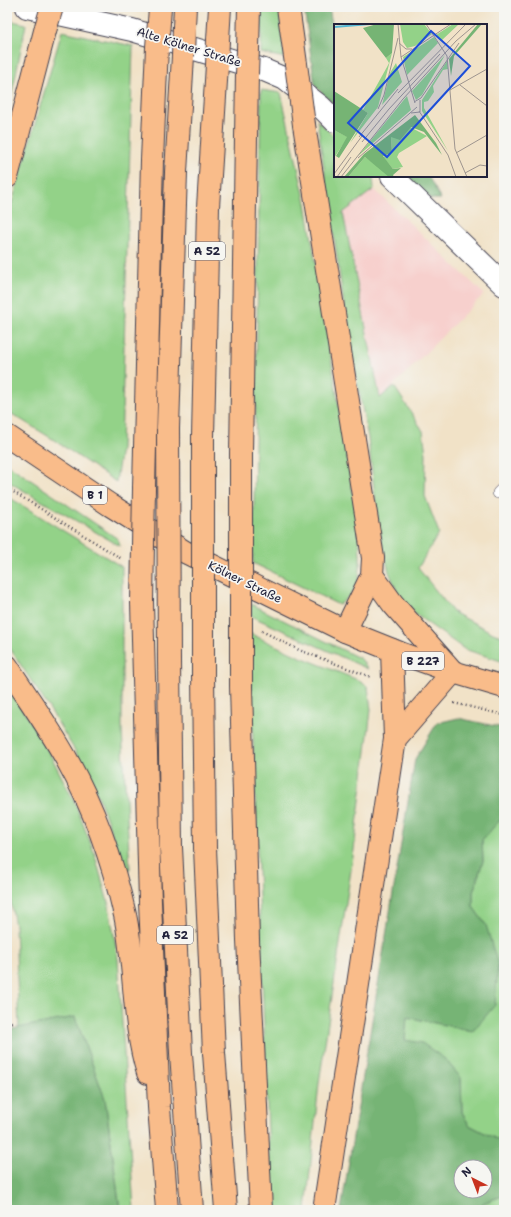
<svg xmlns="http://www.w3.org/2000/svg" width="511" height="1217" font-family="'Shantell Sans',sans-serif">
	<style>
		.built { fill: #f7d0cd }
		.green { fill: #93d288; stroke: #5a7a62 }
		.forest { fill: #76b474; stroke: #4c6b58; fill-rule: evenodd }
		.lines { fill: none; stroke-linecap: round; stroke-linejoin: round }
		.service-casing { stroke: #413f50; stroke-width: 12 }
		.minor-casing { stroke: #413f50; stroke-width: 24 }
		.primary-casing { stroke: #413f50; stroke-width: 24 }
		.motorway-casing { stroke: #413f50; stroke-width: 24 }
		.path { stroke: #413f50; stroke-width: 2.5; stroke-dasharray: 1 3; stroke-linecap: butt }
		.service { stroke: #fff; stroke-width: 11 }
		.minor { stroke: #fff; stroke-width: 22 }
		.primary { stroke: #f9bc8a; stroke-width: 22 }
		.motorway { stroke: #f9bc8a; stroke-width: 22 }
		.motorway-bridge-casing { stroke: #413f50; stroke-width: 24; stroke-linecap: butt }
		.motorway-bridge { stroke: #f9bc8a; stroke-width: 22 }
		.labels { text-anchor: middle; stroke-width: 3.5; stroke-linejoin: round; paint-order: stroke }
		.shield { fill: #f6f6f2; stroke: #626272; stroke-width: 1 }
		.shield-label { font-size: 11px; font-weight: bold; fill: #22223b }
		.street-label { font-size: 12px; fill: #22223b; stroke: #f6f6f2 }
		.inset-river { fill: none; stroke: #57b9d5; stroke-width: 2 }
		.inset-road { fill: none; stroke: #9e958f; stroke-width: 1 }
		.view { fill: #1d4ed8; fill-opacity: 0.15; stroke: #1d4ed8; stroke-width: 2 }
		.inset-edge { fill: none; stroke: #22223b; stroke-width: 2 }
	</style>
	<rect width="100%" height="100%" fill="#f6f6f2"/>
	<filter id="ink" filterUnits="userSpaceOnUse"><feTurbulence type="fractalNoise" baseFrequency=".025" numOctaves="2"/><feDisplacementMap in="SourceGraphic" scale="8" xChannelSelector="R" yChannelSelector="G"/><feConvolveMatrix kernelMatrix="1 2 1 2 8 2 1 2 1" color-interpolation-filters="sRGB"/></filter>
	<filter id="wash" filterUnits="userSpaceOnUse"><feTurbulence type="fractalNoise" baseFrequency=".012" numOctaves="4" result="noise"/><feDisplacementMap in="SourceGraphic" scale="16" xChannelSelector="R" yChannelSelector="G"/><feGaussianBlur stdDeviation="0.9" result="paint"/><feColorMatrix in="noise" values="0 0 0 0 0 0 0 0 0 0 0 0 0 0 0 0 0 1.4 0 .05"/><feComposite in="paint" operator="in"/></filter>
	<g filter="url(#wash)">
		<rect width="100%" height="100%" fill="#f1e2c7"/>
		<!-- built -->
		<path class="built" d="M331 160 335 176H355L374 189 484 294 381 398 343 212Z"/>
		<!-- green -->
		<path class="green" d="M262 7H279L285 58 261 53Z
			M7 20 26 24 7 118Z
			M62 31 133 46 121 448 116 482 51 438 7 411V220Z
			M261 90 281 93 306 203 359 531C359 546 362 567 358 581 355 591 347 599 339 605L253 563Z
			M317 120 335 137V176H373L374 189 343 213 380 398 394 386 423 431 426 454 425 496 439 533 418 568 453 612 493 633 504 637V662L464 649 415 614 397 591 389 572 379 530 368 438 349 339Z
			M7 464 118 539 120 546 7 481Z
			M7 496 122 567V730L130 869 125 870 99 798 77 754 51 711 7 644Z
			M251 604 361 659 368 669 251 616Z
			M249 633 298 656 358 680 368 687 371 710 354 850 319 1083 306 1210H271Z
			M7 688 27 716 52 758 74 801 94 852 109 906 118 959 134 1210H120L105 1099 75 1017 19 1029 15 926 7 880Z
			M501 819H504V1143L469 1125 462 1112 461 1078 405 1040 407 1017 473 1031 486 925 473 907V892L483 861 482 840Z
			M504 1193V1210H480L483 1203 502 1196Z"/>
		<!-- forest -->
		<path class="forest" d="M304 7H329L335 41V106L315 86Z
			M407 176H428L441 199H431Z
			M458 718 504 728V819H501L482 840 483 861 473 892V907L486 925 498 965 495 1005 473 1031 407 1017 405 1040 422 1043 445 1059 461 1078 462 1112 469 1125 504 1143V1193L502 1196 483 1203 480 1210H341L415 759 437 723ZM461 1167H485V1191H461Z
			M75 1017 105 1099 120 1210H7V1030Z"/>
	</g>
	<g filter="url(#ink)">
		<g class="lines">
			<defs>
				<path id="service" d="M498 493 504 487"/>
				<path id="minor" d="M27 7 132 30 264 70 285 79 321 107 335 121
					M392 176 504 285"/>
				<path id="primary" d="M7 436 110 505 185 552 345 631 400 653 453 672 504 687"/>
				<path id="motorway" d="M288 7 296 64
					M159 22 160 7
					M184 27 185 7
					M218 40 220 7
					M248 49 249 7
					M304 125 373 558 372 575 345 631
					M7 177 46 27
					M168 429 176 172 183 56
					M203 437 208 207 217 65
					M241 454 247 74
					M144 488 152 160 157 47
					M372 575 393 604 453 672 395 739
					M142 602 150 902 159 1107 167 1210
					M169 660 171 847 181 1053 192 1210
					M7 666C27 697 49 727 67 760 94 808 113 862 125 915 136 967 132 1022 148 1073
					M203 674 205 848 214 1053 226 1210
					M241 686 248 940 261 1210
					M324 1210 395 739 392 650"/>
			</defs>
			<!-- service casing -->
			<use href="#service" class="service-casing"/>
			<!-- minor casing -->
			<use href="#minor" class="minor-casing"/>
			<!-- primary casing -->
			<use href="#primary" class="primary-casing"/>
			<!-- motorway casing -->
			<use href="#motorway" class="motorway-casing"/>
			<!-- path -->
			<path class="path" d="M7 488 122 559
				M262 631 299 650 371 677
				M454 703 504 715
				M7 1023 12 1022"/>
			<!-- service -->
			<use href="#service" class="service"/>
			<!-- minor -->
			<use href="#minor" class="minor"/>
			<!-- primary -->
			<use href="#primary" class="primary"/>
			<!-- motorway -->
			<use href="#motorway" class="motorway"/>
			<defs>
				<path id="motorway-bridge" d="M46 27 52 7
					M157 47 159 22
					M183 56 184 27
					M296 64 304 125
					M217 65 218 40
					M247 74 248 49
					M168 429 169 660
					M203 437V674
					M241 454V686
					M142 602 144 488"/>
			</defs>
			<!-- motorway-bridge casing -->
			<use href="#motorway-bridge" class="motorway-bridge-casing"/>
			<!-- motorway-bridge -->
			<use href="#motorway-bridge" class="motorway-bridge"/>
		</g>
	</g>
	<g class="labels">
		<!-- shield labels -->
		<g class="shield">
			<rect x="189" y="242" width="36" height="18" rx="3"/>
			<rect x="83" y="486" width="24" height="18" rx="3"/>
			<rect x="402" y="652" width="42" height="18" rx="3"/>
			<rect x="157" y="926" width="36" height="18" rx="3"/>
		</g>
		<g class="shield-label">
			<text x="207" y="255">A 52</text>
			<text x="95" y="499">B 1</text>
			<text x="423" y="665">B 227</text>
			<text x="175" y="939">A 52</text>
		</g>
		<!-- street labels -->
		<g class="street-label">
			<text transform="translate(189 47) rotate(17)" y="4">Alte Kölner Straße</text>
			<text transform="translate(245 582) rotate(26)" y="4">Kölner Straße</text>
		</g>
	</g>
	<!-- overview -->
	<g transform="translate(334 24)">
		<rect width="153" height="153" fill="#f1e2c7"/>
		<path d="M66 0H90L98 10 81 22 73 24 69 18ZM119 0H125L107 17 102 11ZM100 13 104 19 73 51 69 33ZM58 29 44 83 16 119 34 89 29 86 53 43 55 39 52 34ZM111 31 88 71 82 76 78 67ZM113 37 114 45 109 46 99 62 100 68 94 77 90 78V84L114 127 88 87V76ZM62 39 68 58 48 81 56 49ZM73 72 77 86 24 132ZM76 103 93 112 65 129 63 133 69 143 59 145 49 133 58 129 57 113ZM0 106 14 113 0 134ZM31 133 54 150 55 153H14Z" fill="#93d288"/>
		<path d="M43 0H60L58 29 52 34 29 4ZM144 0H148L120 32 117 52 115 35ZM0 67 34 89 5 134 2 132 13 113 0 106ZM81 91 102 119 108 131 90 108 77 103 66 116 57 113 58 129 49 132 59 145 67 144 59 151 60 153H55L31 133 14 153H10L30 130Z" fill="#76b474"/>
		<path class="inset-river" d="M0 3 36 0"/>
		<path class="inset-road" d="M64 0 67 33 81 79M92 0 113 32 121 125 133 153M65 19 72 25H78M67 33 117 0M126 61 153 82M116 66 153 45M64 69 132 0M80 78 87 74 125 19M44 85 50 71 64 14M85 87 114 131 122 153M77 89 86 88V76M25 113 64 65M28 118 55 85 106 30M122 129 153 111M24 134 83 83M131 149 146 141 153 142M0 150 28 112M3 153 17 133M7 153 69 75 122 17 142 0"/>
		<path class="view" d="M97 7 136 42 53 133 14 99Z"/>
		<rect width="153" height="153" class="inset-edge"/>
	</g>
	<!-- margin -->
	<rect width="511" height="1217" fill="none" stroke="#f6f6f2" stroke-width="24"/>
	<!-- north arrow -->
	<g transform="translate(473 1179) rotate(318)"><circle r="19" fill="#f6f6f2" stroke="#a1a1a9"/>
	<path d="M0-3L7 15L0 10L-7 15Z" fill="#c8321e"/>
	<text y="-6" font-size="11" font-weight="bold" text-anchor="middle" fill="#22223b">N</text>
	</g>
</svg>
